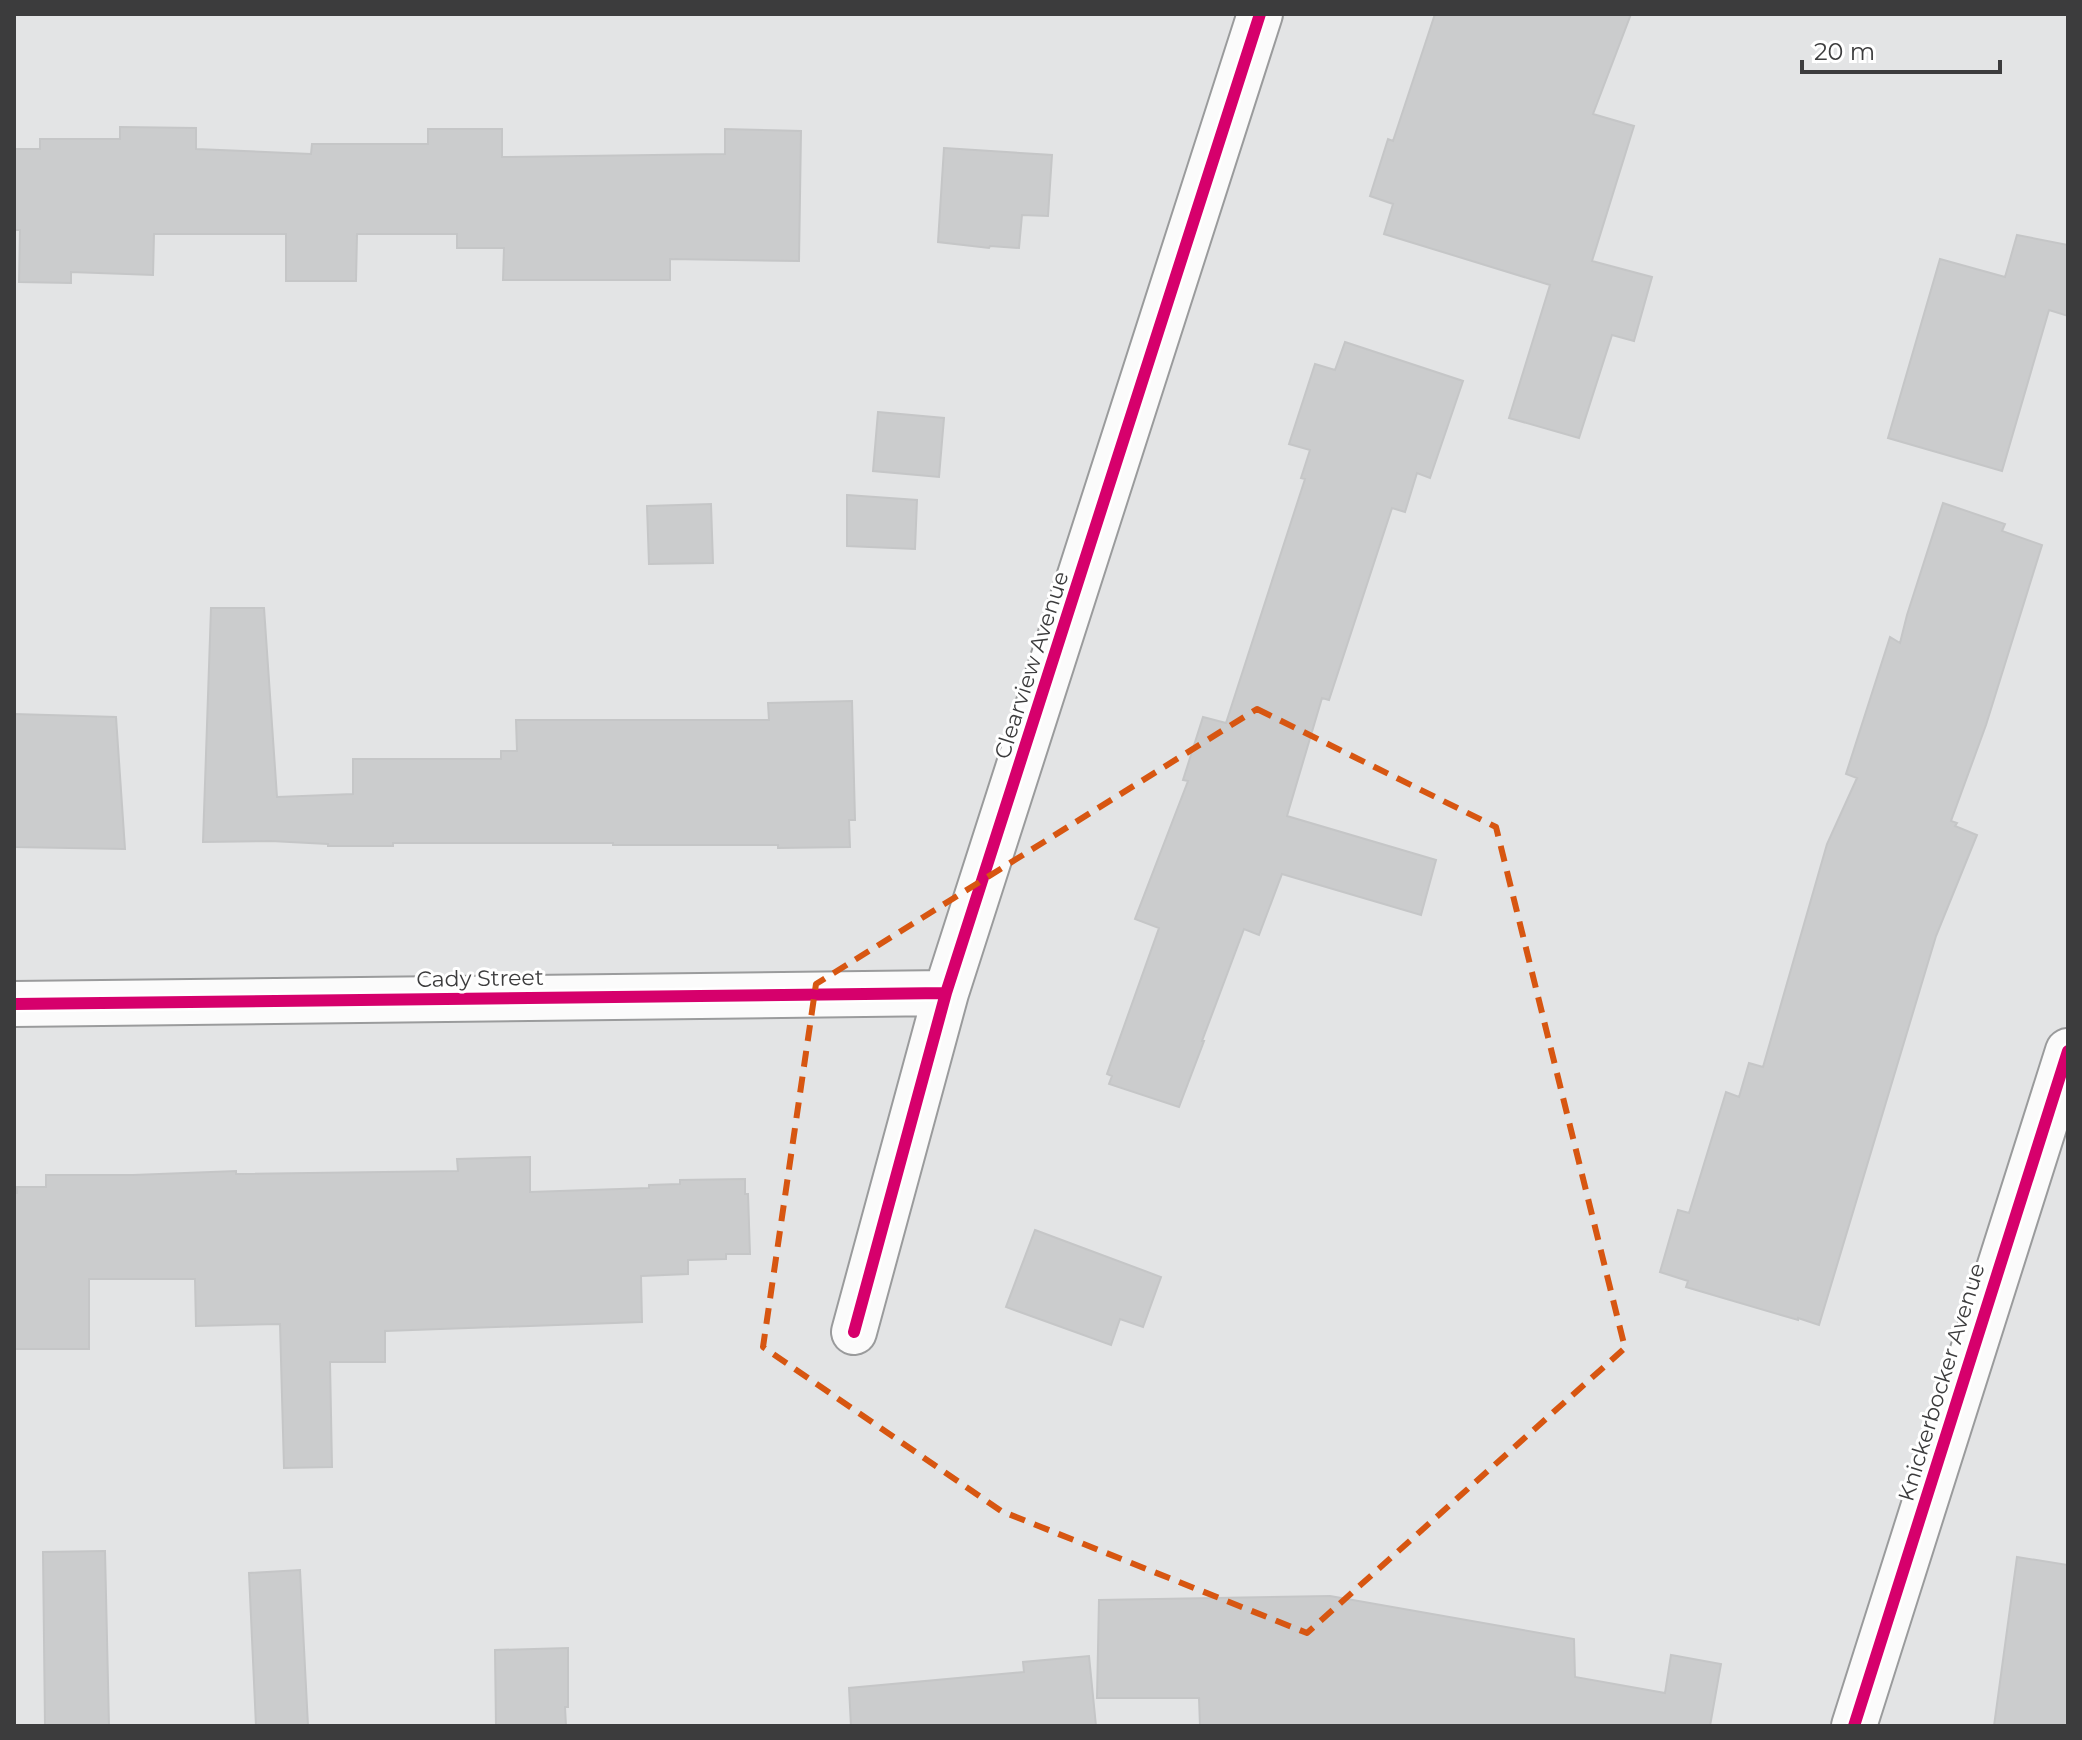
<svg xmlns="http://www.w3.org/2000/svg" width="2082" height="1740" font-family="Montserrat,sans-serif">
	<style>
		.building { fill: #cbcccd; stroke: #c5c6c7; stroke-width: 2 }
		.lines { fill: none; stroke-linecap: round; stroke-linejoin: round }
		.street-casing { stroke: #9a9b9c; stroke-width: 48 }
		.street { stroke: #fbfbfb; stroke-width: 44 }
		.cycleway-casing { stroke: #fff; stroke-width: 17 }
		.cycleway { stroke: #d6006c; stroke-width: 12 }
		.marked { fill: none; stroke: #d75611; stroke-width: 6; stroke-dasharray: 16 10; stroke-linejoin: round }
		.labels { text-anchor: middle; stroke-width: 6; stroke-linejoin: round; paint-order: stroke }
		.street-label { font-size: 22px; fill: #3c3c3d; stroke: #fff }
	</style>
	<rect width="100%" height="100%" fill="#e3e4e5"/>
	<!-- building -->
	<path class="building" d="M1435 14H1631L1593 114 1634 126 1592 261 1652 277 1634 341 1612 335 1579 438 1509 418 1550 285 1384 234 1393 204 1370 196 1388 139 1393 141Z
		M120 127 196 128V149L311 154 312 144H428V129H502V157L725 154V129L801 131 799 261 670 259V280H503L504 248H457V234H357L356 281H286V234H154L153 275 71 272V283L19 282 20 230H14V149H40V139H120Z
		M944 148 1052 155 1048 216 1022 215 1019 248 990 246 989 248 938 242Z
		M2017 235 2068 245V316L2049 310 2002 471 1888 438 1940 259 2005 277Z
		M1345 342 1463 381 1430 478 1417 473 1405 512 1392 508 1329 700 1322 698 1287 816 1436 860 1421 915 1282 874 1259 935 1244 929 1202 1041H1204L1179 1107 1109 1084 1112 1076 1107 1074 1159 928 1135 919 1188 781 1183 780 1203 717 1226 723 1305 479 1301 478 1310 450 1289 444 1315 364 1335 370Z
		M878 412 944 418 939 477 873 471Z
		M847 495 917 500 915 549 847 546Z
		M1943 503 2005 524 2002 531 2042 545 1986 725 1951 821 1957 823 1955 826 1977 835 1936 936 1819 1325 1798 1318V1320L1686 1287 1688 1281 1660 1272 1678 1210 1689 1213 1726 1092 1739 1097 1749 1063 1763 1067 1827 844 1857 778 1846 774 1890 637 1900 643 1907 615Z
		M711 504 713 563 649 564 647 506Z
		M211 608H264L277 797 353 794V759H501V751H517L516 720H769L768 703 852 701 855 820H849L850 847 778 848V845H613V843H393V846H328V844L271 841 203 842Z
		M14 714 116 717 125 849 14 847Z
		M530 1157V1192L649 1188V1185L680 1184V1180L745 1179V1194H748L750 1254H726V1259L688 1260V1274L641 1276 642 1322 385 1331V1362H330L332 1467 284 1468 280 1324 196 1326 195 1279H89V1349H14V1193H17V1187H46V1175H133L236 1171V1174L458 1171 457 1159Z
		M1035 1230 1161 1277 1143 1327 1120 1319 1111 1345 1006 1307Z
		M105 1551 109 1726H45L43 1552Z
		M2017 1557 2068 1565V1726H1994Z
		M300 1570 308 1726H256L249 1573Z
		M1330 1596 1574 1639 1575 1677 1665 1693 1671 1655 1721 1664 1710 1726H1200L1199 1698H1097L1099 1600Z
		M568 1648V1707H565L566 1726H496L495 1650Z
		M1089 1656 1096 1726H851L849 1688 1024 1672 1023 1662Z"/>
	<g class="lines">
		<defs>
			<path id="street" d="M14 1004 946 993
				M854 1332 946 993 1260 14
				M1854 1726 2068 1051"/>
		</defs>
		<!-- street casing -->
		<use href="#street" class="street-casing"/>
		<!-- street -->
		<use href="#street" class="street"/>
		<defs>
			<path id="cycleway" d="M14 1004 946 993
				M854 1332 946 993 1260 14
				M1854 1726 2068 1051"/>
		</defs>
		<!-- cycleway casing -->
		<use href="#cycleway" class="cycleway-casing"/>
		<!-- cycleway -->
		<use href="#cycleway" class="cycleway"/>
	</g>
	<!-- marked area -->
	<path class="marked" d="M1257 709 1496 827 1625 1348 1307 1633 1001 1511 763 1347 816 984Z"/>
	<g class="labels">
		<!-- street labels -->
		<g class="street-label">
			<text transform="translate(1031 665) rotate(-72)" y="8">Clearview Avenue</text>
			<text transform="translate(480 978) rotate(-1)" y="8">Cady Street</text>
			<text transform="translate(1941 1382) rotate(-73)" y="8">Knickerbocker Avenue</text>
		</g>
	</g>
	<!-- border -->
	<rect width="2082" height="1740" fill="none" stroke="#3c3c3d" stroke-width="32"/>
	<!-- scale -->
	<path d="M1802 60v12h198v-12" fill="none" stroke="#3c3c3d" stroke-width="4"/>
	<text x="1814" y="60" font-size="24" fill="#3c3c3d" stroke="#ffffff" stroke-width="6" paint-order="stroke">20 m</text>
</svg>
